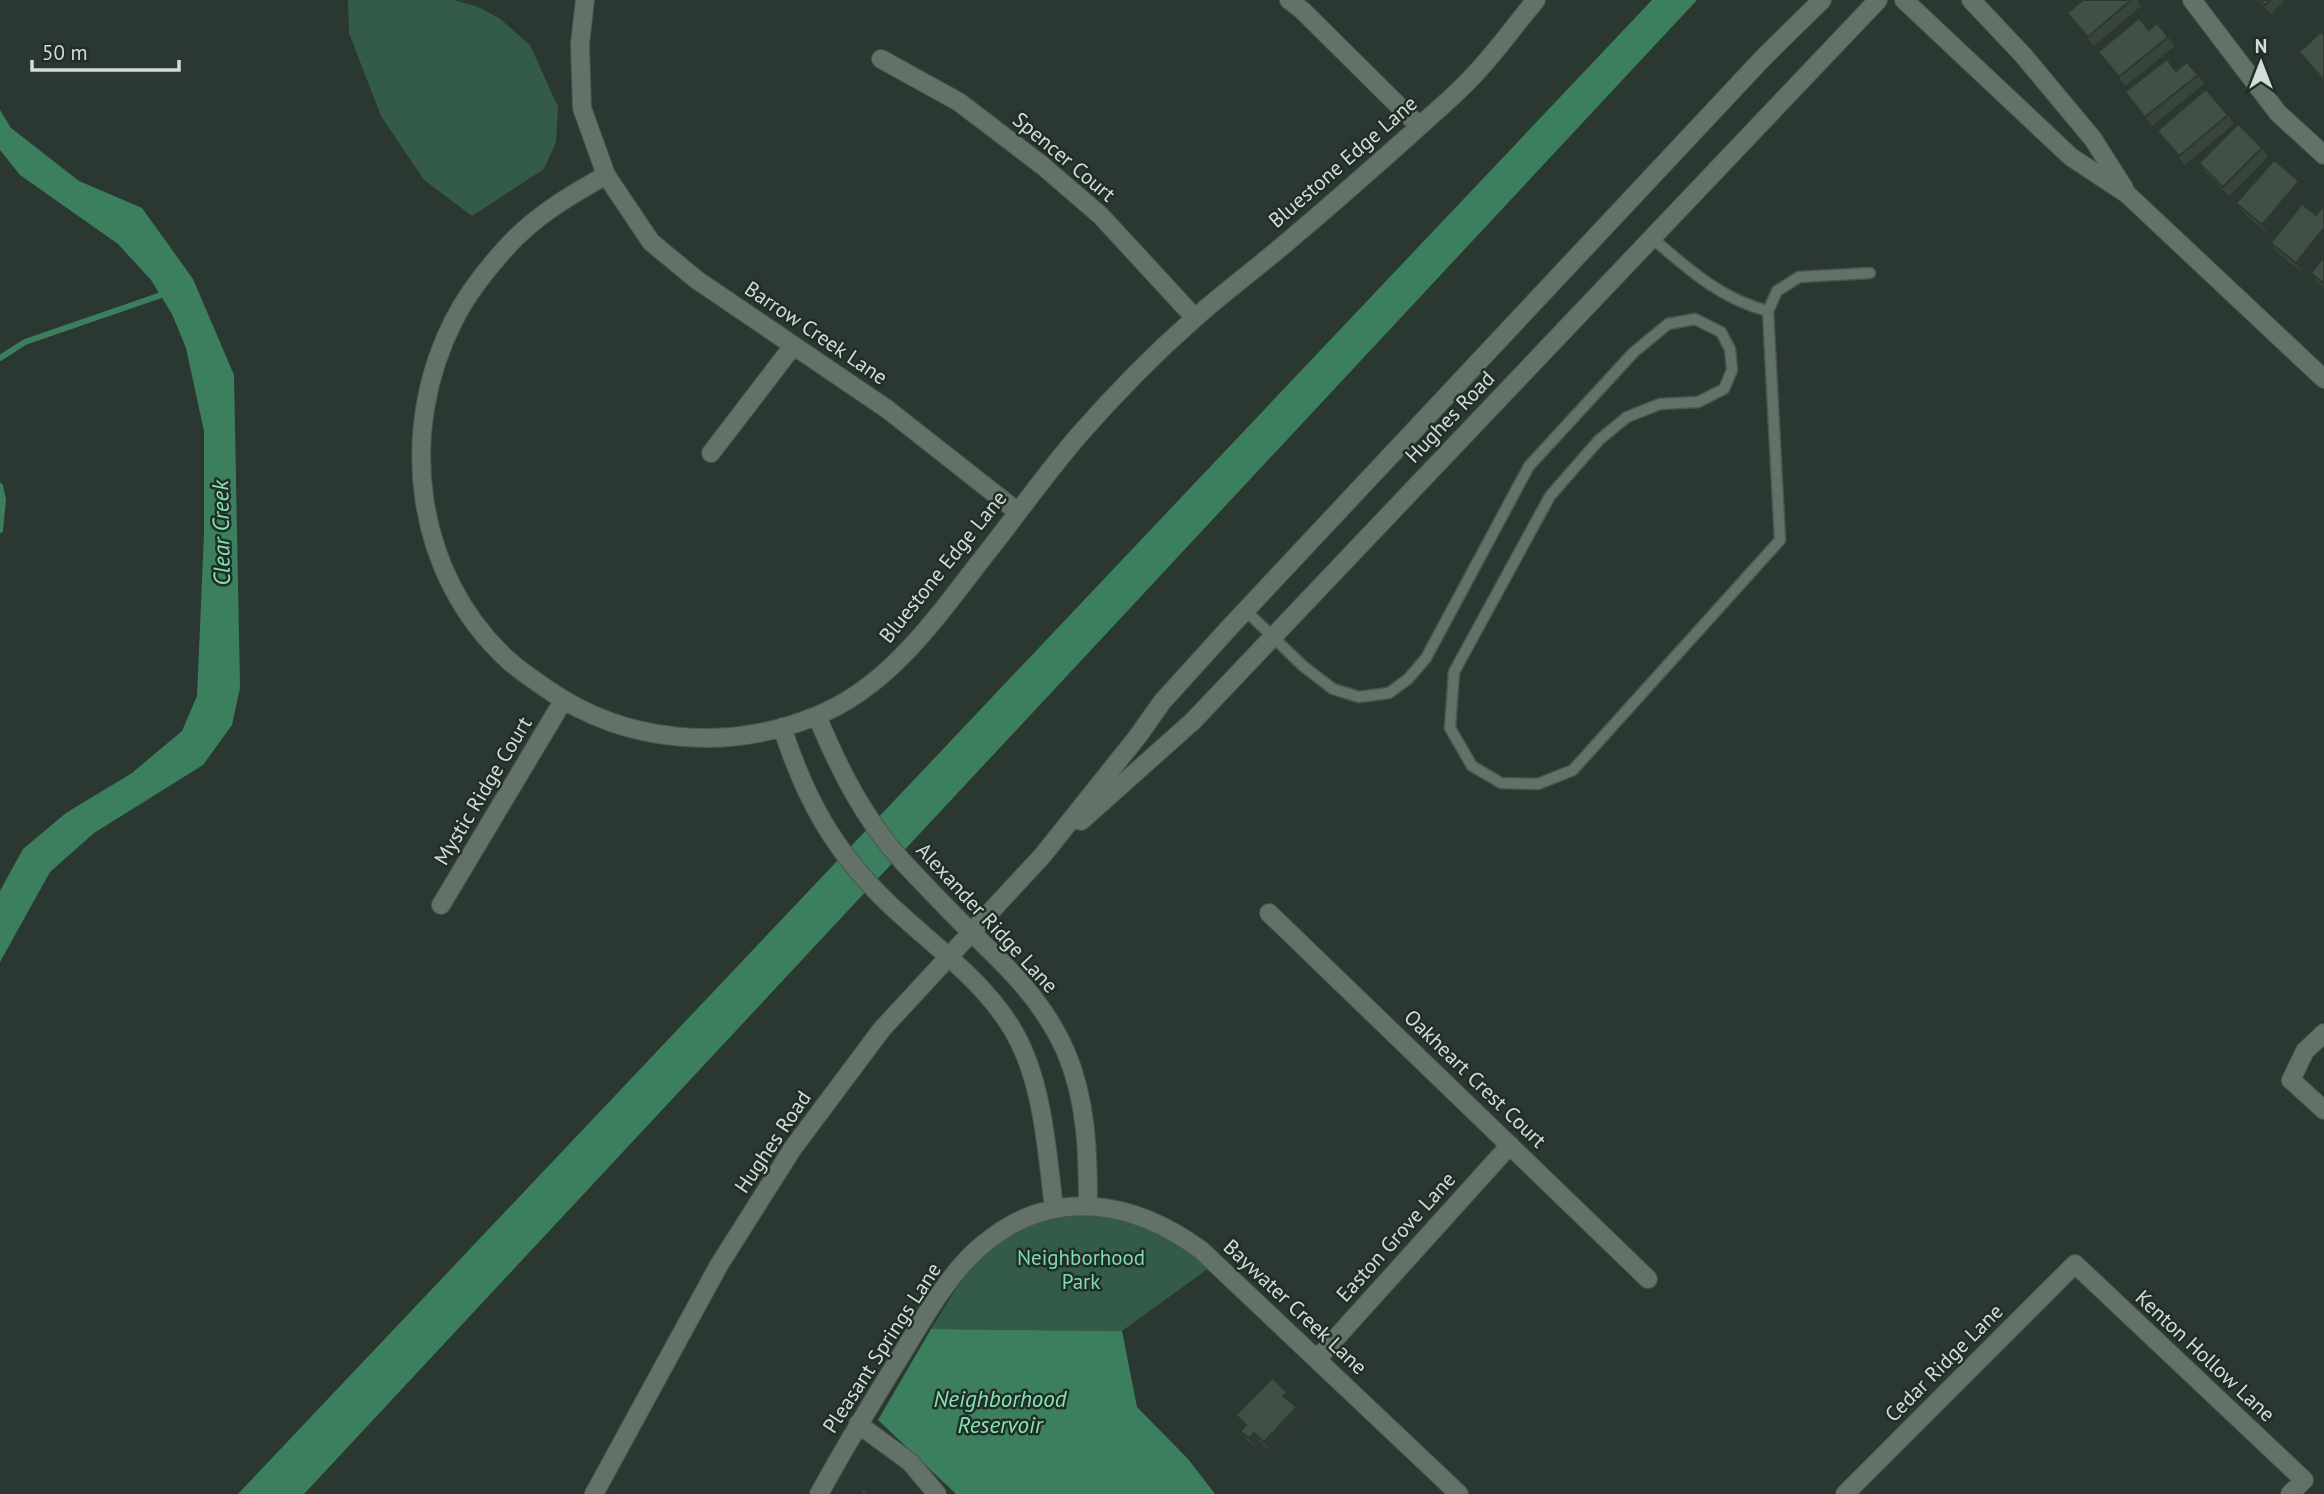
<svg xmlns="http://www.w3.org/2000/svg" width="2324" height="1494" font-family="'PT Sans',sans-serif">
	<style>
		.green { fill: #345b47 }
		.water { fill: #3c7f5f }
		.lines { fill: none; stroke-linecap: round; stroke-linejoin: round }
		.stream { stroke: #3c7f5f; stroke-width: 6 }
		.service-casing { stroke: #49554e; stroke-width: 13 }
		.minor-casing { stroke: #49554e; stroke-width: 20 }
		.secondary-casing { stroke: #49554e; stroke-width: 20 }
		.service { stroke: #627269; stroke-width: 10 }
		.minor { stroke: #627269; stroke-width: 18 }
		.secondary { stroke: #627269; stroke-width: 18 }
		.wall { fill: #38453d }
		.shaded-wall { fill: #2e3832 }
		.building { fill: #415047; stroke: #2e3832; stroke-width: 2 }
		.labels { text-anchor: middle; stroke-width: 5; stroke-linejoin: round; paint-order: stroke }
		.street-label { font-size: 21px; fill: #d4dcd7; stroke: #212e27 }
		.park-label { font-size: 21px; fill: #7ddead; stroke: #212e27 }
		.water-label { font-size: 23px; font-style: italic; fill: #84e5b4; stroke: #212e27 }
	</style>
	<rect width="100%" height="100%" fill="#2b3831"/>
	<!-- green -->
	<path class="green" d="M348 0H454L478 7 499 18 530 45 558 107 556 142 544 169 472 216 424 180 381 116 349 33Z
		M1072 1206 1151 1220 1216 1263 1122 1331 931 1329 985 1242Z"/>
	<!-- water -->
	<path class="water" d="M1652 0H1697L304 1494H238Z
		M0 110 11 128 79 181 142 208 193 279 234 375 240 688 232 725 203 765 94 833 50 872 0 962V891L23 849 66 813 132 773 182 731 197 696 204 534V431L186 348 172 314 151 280 118 244 20 175 0 150Z
		M931 1329 1122 1331 1137 1407 1188 1459 1215 1494H956L878 1420Z"/>
	<g class="lines">
		<!-- stream -->
		<path class="stream" d="M0 358 25 342 167 293
			M0 486 3 500 0 530"/>
		<defs>
			<path id="service" d="M1768 311 1777 291 1799 277 1870 273
				M1245 610 1303 666 1333 689 1359 697 1389 693 1408 679 1426 658 1529 466 1634 352 1668 324 1695 319 1721 332 1730 349 1732 370 1724 389 1698 402 1660 404 1627 417 1599 440 1550 496 1454 672 1450 728 1472 766 1501 783 1538 784 1573 770 1780 540 1768 311C1721 299 1688 269 1652 238"/>
			<path id="minor" d="M585 0 580 44 582 108 606 175 651 242 697 280 887 409 1018 512
				M1289 0 1303 11 1419 126
				M1904 0 2071 157 2127 194 2324 379
				M1971 0 2023 55 2093 139 2124 188
				M2192 0 2278 113 2324 155
				M881 59 959 102 1043 166 1101 216 1195 318
				M606 175C569 196 533 217 505 249 486 270 467 294 454 320 397 431 414 574 508 660 520 671 534 680 547 689 625 744 728 752 816 716 892 686 940 612 989 550 1019 512 1047 472 1079 435 1115 394 1154 354 1195 318 1229 288 1266 261 1300 231 1337 200 1374 167 1410 135 1431 115 1454 97 1474 75 1496 52 1515 25 1536 0
				M711 453 793 346
				M817 716C839 769 864 819 903 862 926 886 949 911 973 934 1010 969 1044 1003 1065 1050 1087 1100 1088 1153 1088 1207
				M782 727C805 798 833 850 888 903 931 944 984 980 1014 1032 1043 1082 1047 1152 1054 1208
				M441 905 563 701
				M1269 913 1648 1279
				M2324 1033 2305 1051 2291 1080 2324 1110
				M1317 1359 1510 1145
				M858 1424 910 1462 937 1494
				M819 1494C845 1447 872 1402 900 1357 923 1319 951 1269 986 1242 1055 1186 1134 1201 1201 1250L1459 1494
				M1845 1494 2075 1264 2304 1480 2290 1494"/>
			<path id="secondary" d="M1081 821 1193 721 1878 0
				M594 1494 719 1265 793 1148 882 1029 1043 855 1138 736 1162 702 1229 628 1764 57 1822 0"/>
		</defs>
		<!-- service casing -->
		<use href="#service" class="service-casing"/>
		<!-- minor casing -->
		<use href="#minor" class="minor-casing"/>
		<!-- secondary casing -->
		<use href="#secondary" class="secondary-casing"/>
		<!-- service -->
		<use href="#service" class="service"/>
		<!-- minor -->
		<use href="#minor" class="minor"/>
		<!-- secondary -->
		<use href="#secondary" class="secondary"/>
	</g>
	<!-- wall -->
	<path class="wall" d="M2083 0H2137L2141 6 2094 46 2067 13Z
		M2256 0H2285L2271 14Z
		M2149 30 2168 37 2175 46 2125 86 2098 52Z
		M2176 71 2198 75 2204 84 2152 126 2125 92Z
		M2228 115 2234 124 2185 165 2157 131Z
		M2262 148 2268 157 2229 196 2205 172 2199 163Z
		M2305 190 2268 234 2243 212 2236 203Z
		M2316 215 2302 272 2277 252 2271 243Z
		M2324 257V288L2317 282 2311 273Z
		M1293 1401 1292 1402 1303 1416 1270 1451 1260 1442 1255 1447 1247 1440 1240 1431 1244 1426 1236 1415Z"/>
	<!-- shaded-wall -->
	<path class="shaded-wall" d="M2299 181 2305 190 2268 234 2262 225Z
		M2324 228V245L2302 272 2296 263Z
		M1287 1392 1293 1401 1289 1405 1283 1396Z
		M1297 1407 1303 1416 1270 1451 1264 1442Z
		M1254 1433 1260 1442 1255 1447 1249 1438Z"/>
	<!-- building -->
	<path class="building" d="M2083 0H2131L2088 37 2067 13Z
		M2259 0H2270L2265 5Z
		M2139 18 2149 30 2157 23 2168 37 2119 77 2098 52Z
		M2321 32 2324 35V80L2299 52Z
		M2167 59 2176 71 2187 62 2198 75 2145 117 2125 92Z
		M2206 89 2228 115 2179 156 2157 131Z
		M2238 124 2262 148 2223 187 2199 163Z
		M2274 160 2299 181 2262 225 2236 203Z
		M2302 204 2316 215 2324 205V228L2296 263 2271 243Z
		M2324 257V284L2311 273Z
		M1272 1378 1287 1392 1283 1396 1297 1407 1264 1442 1254 1433 1249 1438 1240 1431 1246 1425 1236 1415Z
		M863 1489 872 1494 860 1493Z"/>
	<g class="labels">
		<!-- street labels -->
		<g class="street-label">
			<text transform="translate(1064 157) rotate(40)" y="7">Spencer Court</text>
			<text transform="translate(1343 162) rotate(-41)" y="7">Bluestone Edge Lane</text>
			<text transform="translate(816 333) rotate(34)" y="7">Barrow Creek Lane</text>
			<text transform="translate(1450 417) rotate(-46)" y="7">Hughes Road</text>
			<text transform="translate(943 567) rotate(-51)" y="7">Bluestone Edge Lane</text>
			<text transform="translate(483 791) rotate(-59)" y="7">Mystic Ridge Court</text>
			<text transform="translate(987 918) rotate(47)" y="7">Alexander Ridge Lane</text>
			<text transform="translate(1475 1079) rotate(44)" y="7">Oakheart Crest Court</text>
			<text transform="translate(773 1142) rotate(-56)" y="7">Hughes Road</text>
			<text transform="translate(1396 1237) rotate(-48)" y="7">Easton Grove Lane</text>
			<text transform="translate(1295 1307) rotate(43)" y="7">Baywater Creek Lane</text>
			<text transform="translate(882 1348) rotate(-57)" y="7">Pleasant Springs Lane</text>
			<text transform="translate(2205 1356) rotate(43)" y="7">Kenton Hollow Lane</text>
			<text transform="translate(1944 1363) rotate(-45)" y="7">Cedar Ridge Lane</text>
		</g>
		<!-- park labels -->
		<g class="park-label">
			<text x="1081" y="1265">Neighborhood<tspan x="1081" dy="24">Park</tspan></text>
		</g>
		<!-- water labels -->
		<g class="water-label">
			<text transform="translate(221 533) rotate(-91)" y="8">Clear Creek</text>
			<text x="1000" y="1407">Neighborhood<tspan x="1000" dy="26">Reservoir</tspan></text>
		</g>
	</g>
	<!-- north arrow -->
	<g transform="translate(2261 63)" stroke="#212e27" stroke-width="5" paint-order="stroke">
	<path d="M0-5L12 26L0 18L-12 26Z" fill="#d4dcd7"/>
	<text y="-10" font-size="19" font-weight="bold" text-anchor="middle" fill="#d4dcd7">N</text>
	</g>
	<!-- scale -->
	<path d="M32 60v10h147v-10" fill="none" stroke="#d4dcd7" stroke-width="3.5"/>
	<text x="42" y="60" font-size="21" fill="#d4dcd7" stroke="#212e27" stroke-width="5" paint-order="stroke">50 m</text>
</svg>
